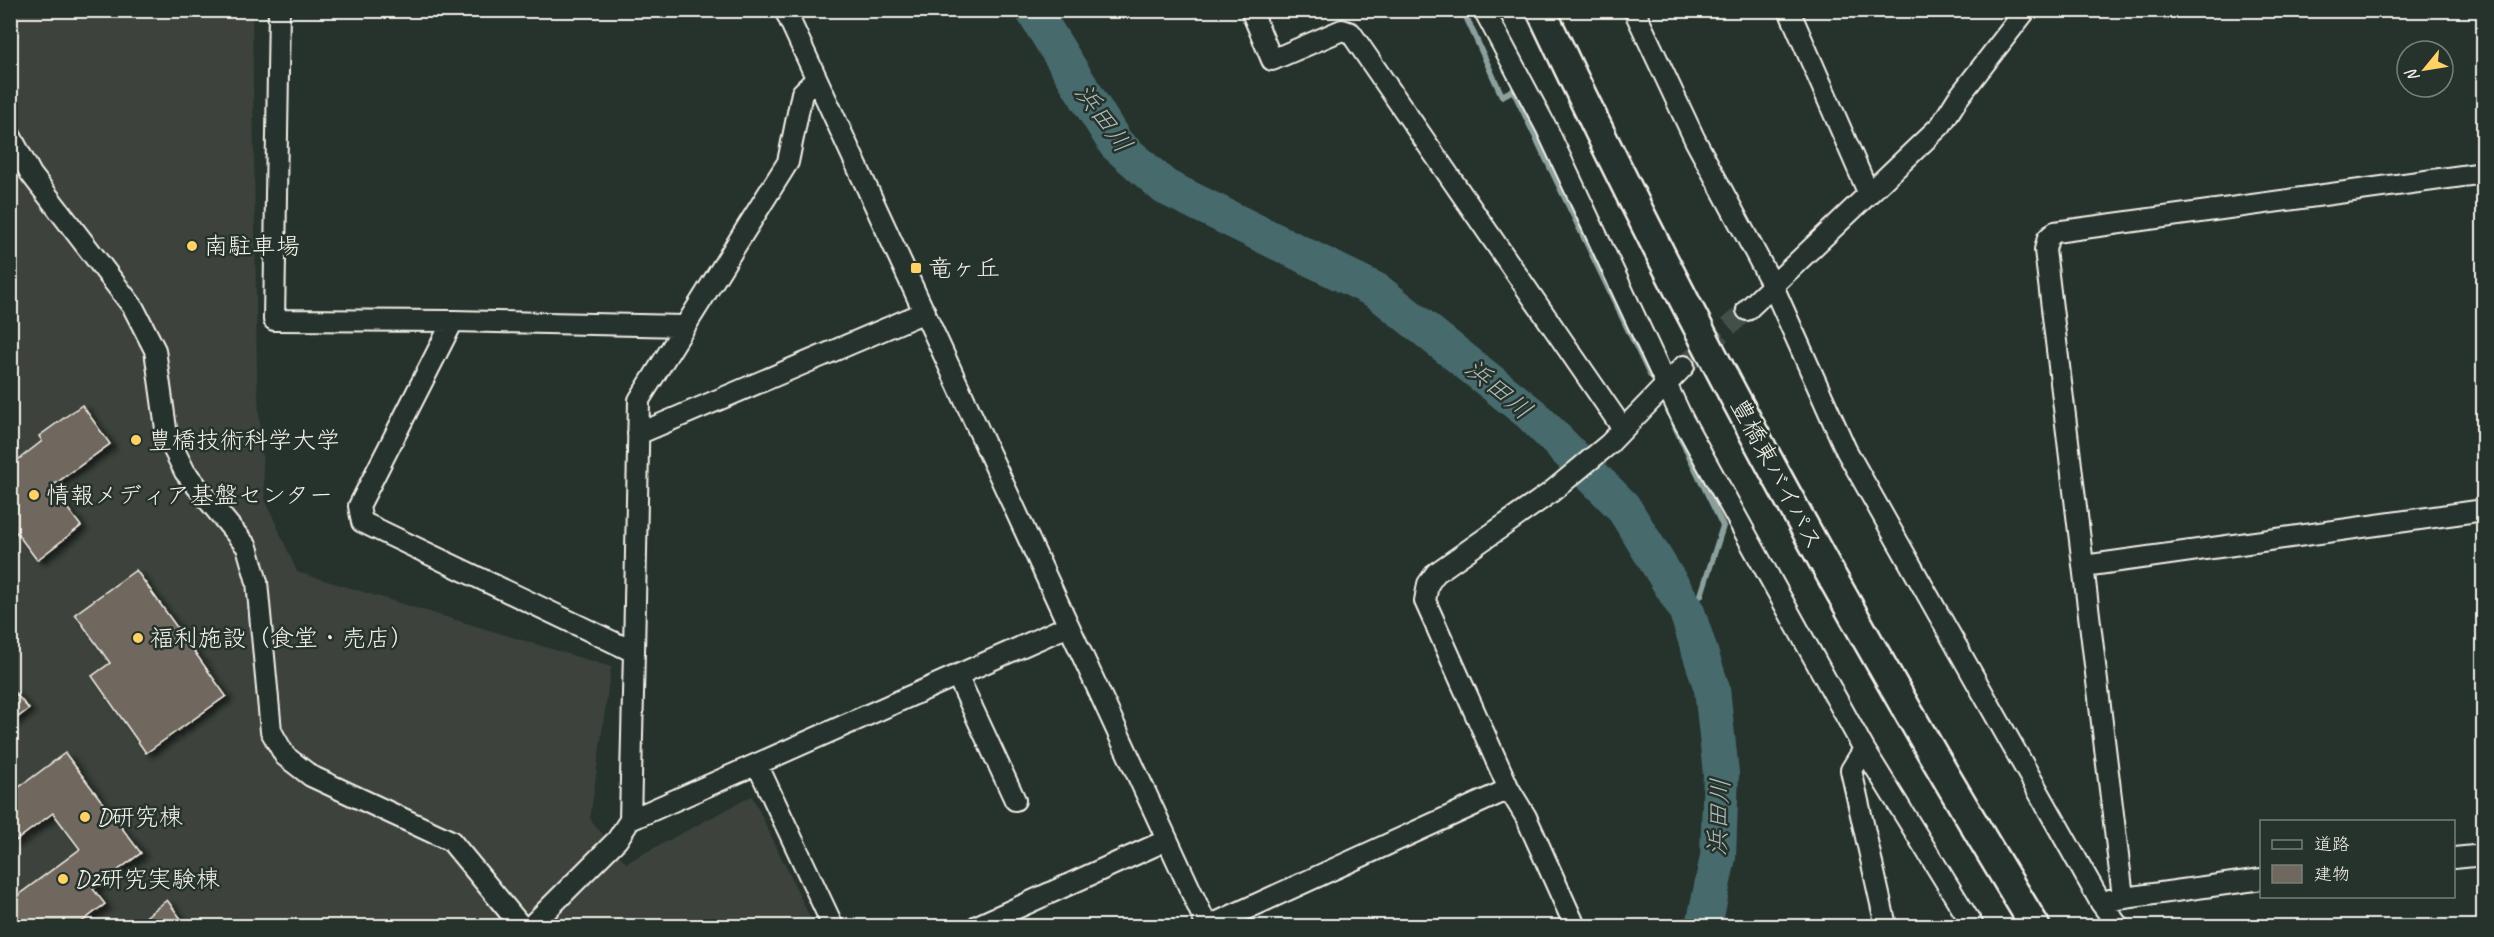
<svg xmlns="http://www.w3.org/2000/svg" width="2494" height="937" font-family="Caveat,'Klee One',sans-serif">
	<style>
		.built { fill: #3c433c }
		.lines { fill: none; stroke-linecap: round; stroke-linejoin: round }
		.stream { stroke: #8ca09e; stroke-width: 6 }
		.river { stroke: #476a6d; stroke-width: 36 }
		.building { fill: #70685f; stroke: #f4f1e8; stroke-width: 1.5; filter: url(#shadow) }
		.minor-tunnel { stroke: #455049; stroke-width: 20; stroke-dasharray: 20 10; stroke-linecap: butt }
		.minor-casing { stroke: #f4f1e8; stroke-width: 24 }
		.highway-casing { stroke: #f4f1e8; stroke-width: 33 }
		.minor { stroke: #26332d; stroke-width: 20 }
		.highway { stroke: #26332d; stroke-width: 28 }
		.poi-dot { fill: #ffd166; stroke: #26332d; stroke-width: 2 }
		.labels { text-anchor: middle; stroke-width: 5; stroke-linejoin: round; paint-order: stroke }
		.poi-label { font-size: 24px; fill: #f4f1e8; stroke: #26332d; text-anchor: start }
		.street-label { font-size: 24px; fill: #f4f1e8; stroke: #26332d }
		.water-label { font-size: 26px; font-style: italic; fill: #afbbb7; stroke: #26332d }
	</style>
	<defs>
		<filter id="shadow"><feDropShadow dx="6" dy="4" stdDeviation="3" flood-color="#0009"/></filter>
	</defs>
	<rect width="100%" height="100%" fill="#26332d"/>
	<filter id="ink" filterUnits="userSpaceOnUse"><feTurbulence type="fractalNoise" baseFrequency=".0167" numOctaves="2"/><feDisplacementMap in="SourceGraphic" scale="12" xChannelSelector="R" yChannelSelector="G"/><feConvolveMatrix kernelMatrix="1 2 1 2 8 2 1 2 1" color-interpolation-filters="sRGB"/></filter>
	<g filter="url(#ink)">
		<!-- built -->
		<path class="built" d="M10 11H252L257 381 265 499 297 572 611 667 590 819 626 863 752 796 814 926H11Z"/>
		<g class="lines">
			<!-- stream -->
			<path class="stream" d="M1463 10 1502 96 1513 90 1650 375
				M1668 412 1723 526 1701 595 1686 609"/>
			<!-- river -->
			<path class="river" d="M1033 10 1116 144 1165 187 1377 291 1531 414 1623 507 1686 609 1712 689 1721 773 1718 857 1704 926"/>
		</g>
		<!-- building -->
		<path class="building" d="M82 405 110 444 51 487 81 526 37 560 10 524V466L42 441 39 436Z
			M136 570 226 696 146 753 92 676 110 663 75 614Z
			M10 687 29 709 10 723Z
			M65 753 141 853 93 889 105 904 75 927H10V901L80 849 53 813 10 845V794Z
			M167 900 187 927H133Z"/>
		<g class="lines">
			<!-- minor-tunnel -->
			<path class="minor-tunnel" d="M1684 366 1747 310"/>
			<defs>
				<path id="minor" d="M279 10 274 320 453 321 359 506 362 522 634 652 630 820 757 764 833 926
					M785 10 1207 926
					M1251 10 1272 60 1342 30 1351 33 1623 429
					M1484 10 1546 127 1683 420 1864 749 1973 926
					M1634 10 1695 140 1772 284 1846 450 2101 903 2118 926
					M1789 10 1868 192
					M10 135 31 174 133 307 155 350 167 436 185 472 247 547 257 582 271 731 285 756 311 776 451 841 521 926
					M1747 310 1941 125 1958 98 2026 10
					M453 321 684 326
					M638 434 925 312
					M2084 566 2484 510
					M634 652 639 400 788 162 802 93 816 79
					M957 675 1015 800
					M1864 749 1851 770 1886 926
					M757 764 1068 626
					M2454 858 2484 855
					M2123 897 2045 250 2048 238 2055 232 2484 173
					M2110 900 2262 879
					M531 926 617 840 630 820
					M977 926 1167 840
					M1209 926 1509 789
					M1575 926 1526 817 1509 789 1425 601 1428 584 1436 573 1550 493 1609 444 1684 366"/>
				<path id="highway" d="M1541 10C1689 324 1855 630 2035 926"/>
			</defs>
			<!-- minor casing -->
			<use href="#minor" class="minor-casing"/>
			<!-- highway casing -->
			<use href="#highway" class="highway-casing"/>
			<!-- minor -->
			<use href="#minor" class="minor"/>
			<!-- highway -->
			<use href="#highway" class="highway"/>
		</g>
	</g>
	<!-- markers -->
	<g class="poi-dot">
		<circle cx="192" cy="246" r="6"/>
		<rect x="910" y="262" width="12" height="12" rx="3"/>
		<circle cx="136" cy="440" r="6"/>
		<circle cx="34" cy="495" r="6"/>
		<circle cx="138" cy="638" r="6"/>
		<circle cx="85" cy="817" r="6"/>
		<circle cx="63" cy="879" r="6"/>
	</g>
	<g class="labels">
		<!-- poi labels -->
		<g class="poi-label">
			<text x="204" y="254">南駐車場</text>
			<text x="928" y="276">竜ヶ丘</text>
			<text x="148" y="448">豊橋技術科学大学</text>
			<text x="46" y="503">情報メディア基盤センター</text>
			<text x="150" y="646">福利施設（食堂・売店）</text>
			<text x="97" y="825">D研究棟</text>
			<text x="75" y="887">D2研究実験棟</text>
		</g>
		<!-- street labels -->
		<g class="street-label">
			<text transform="translate(1777 474) rotate(62)" y="8">豊橋東バイパス</text>
		</g>
		<!-- water labels -->
		<g class="water-label">
			<text transform="translate(1104 118) rotate(54)" y="9">浜田川</text>
			<text transform="translate(1499 389) rotate(40)" y="9">浜田川</text>
			<text transform="translate(1718 817) rotate(-87)" y="9">浜田川</text>
		</g>
	</g>
	<!-- margin -->
	<rect width="2494" height="937" fill="none" stroke="#26332d" stroke-width="36"/>
	<rect x="18" y="18" width="2458" height="901" fill="none" stroke="#f4f1e8" stroke-width="2" filter="url(#ink)"/>
	<!-- legend -->
	<rect x="2260" y="820" width="195" height="78" fill="#26332d" stroke="#787f78" stroke-width="1.5"/>
	<rect x="2272" y="840" width="30" height="9" fill="#26332d" stroke="#787f78" stroke-width="1.5"/>
	<text x="2314" y="850" font-size="18" fill="#f4f1e8">道路</text>
	<rect x="2272" y="865" width="30" height="18" fill="#70685f" stroke="#787f78" stroke-width="1.5"/>
	<text x="2314" y="880" font-size="18" fill="#f4f1e8">建物</text>
	<!-- north arrow -->
	<g transform="translate(2425 69) rotate(240)"><circle r="28" fill="#26332d" stroke="#787f78" stroke-width="1.5"/>
	<path d="M0-4.5L10 22L0 15L-10 22Z" fill="#ffd166"/>
	<text y="-9" font-size="16" font-weight="bold" text-anchor="middle" fill="#f4f1e8">N</text>
	</g>
</svg>
